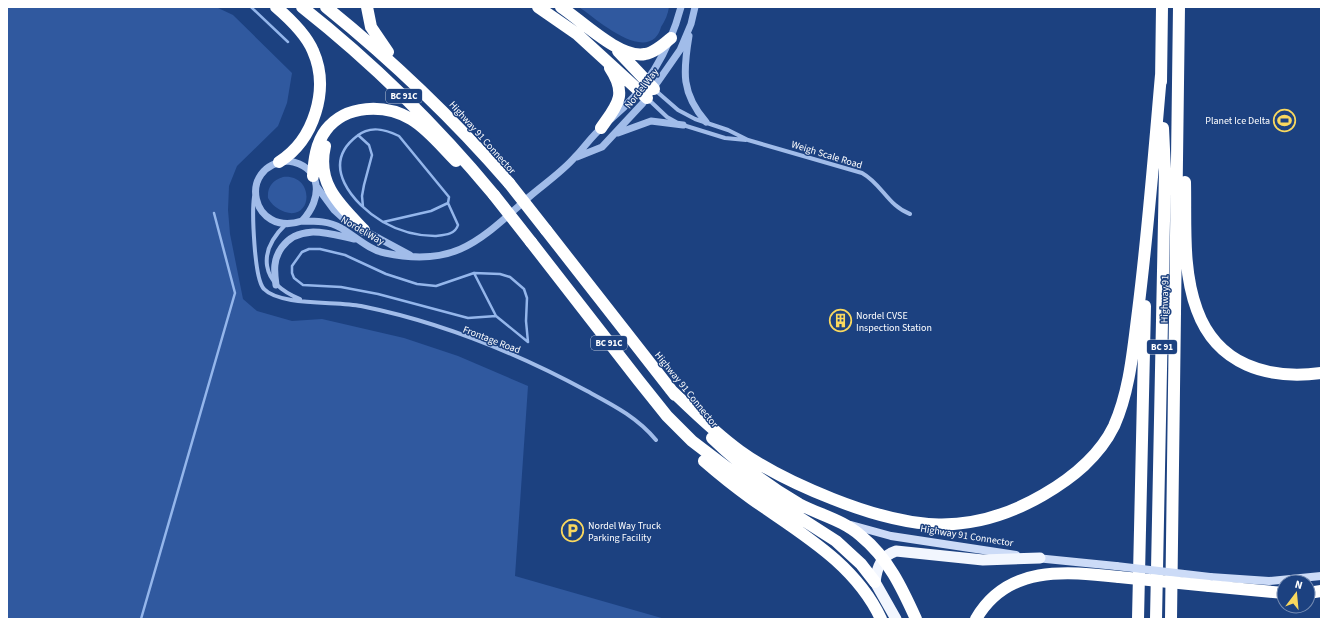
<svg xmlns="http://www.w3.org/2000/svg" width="1328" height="626" font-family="'Source Sans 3',sans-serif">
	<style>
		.green { fill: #30599f }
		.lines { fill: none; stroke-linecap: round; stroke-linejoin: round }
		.stream { stroke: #94b6eb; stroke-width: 2.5 }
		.minor { stroke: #a1bce9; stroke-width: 4 }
		.tertiary { stroke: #a1bce9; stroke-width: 7 }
		.secondary { stroke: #ccdbf7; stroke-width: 8 }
		.trunk { stroke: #f2f6fe; stroke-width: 11 }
		.motorway { stroke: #fff; stroke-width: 12 }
		.secondary-bridge { stroke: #ccdbf7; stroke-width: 8 }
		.motorway-bridge { stroke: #fff; stroke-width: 12 }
		.labels { text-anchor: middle; stroke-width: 3; stroke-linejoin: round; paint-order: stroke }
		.shield { fill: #1c4180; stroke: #bbc6d9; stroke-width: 1 }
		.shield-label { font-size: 9px; font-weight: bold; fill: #fff }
		.street-label { font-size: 10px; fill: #fff; stroke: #1c4180 }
		.poi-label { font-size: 10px; fill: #fff; stroke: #1c4180; text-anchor: start }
	</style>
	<rect width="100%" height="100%" fill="#1c4180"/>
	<!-- green -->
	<path class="green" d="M7 7H216L233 15 292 73 287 103 278 126 237 166 229 186 228 210 230 234 243 299 257 311 292 321 322 319 404 338 458 356 528 386 515 576 665 619H7Z
		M579 7H669C668 14 665 21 661 27 660 31 658 35 655 38 636 55 595 18 579 7Z
		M283 177C315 174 313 221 285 212 277 209 272 205 268 198 267 187 273 180 283 177Z"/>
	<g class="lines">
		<!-- stream -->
		<path class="stream" d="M251 7 288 42
			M358 135 369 145 372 155 364 185 362 196 363 207
			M383 222 431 211 448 203 449 197 399 136C385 129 370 125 357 136 319 165 353 204 383 222 399 231 417 236 435 236 444 235 455 235 458 225L448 203
			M474 273 496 316 528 342
			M496 316 468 318 378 294 341 287 303 285 294 278 292 273V266L302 252 309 249H320L345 255 386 274 417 284 436 286 474 273 500 274 510 277 524 289 527 298 526 321 528 342
			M141 619 235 293 214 213"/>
		<!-- minor -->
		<path class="minor" d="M655 90 678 110 695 119 728 130 748 140 862 173C882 184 888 206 910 214
			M648 99 667 117 676 122
			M683 125 725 138 746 140
			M254 197C252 212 254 279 264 289 280 306 337 301 361 306 440 322 517 353 587 391 613 405 637 417 656 440
			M286 224C257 252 260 283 300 299"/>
		<!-- tertiary -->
		<path class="tertiary" d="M689 36C683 72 681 93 706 122
			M611 119C647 89 669 52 681 7
			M618 133 651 121 683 125
			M577 157 602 147 643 103 680 50 691 24 695 7
			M288 161C323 166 323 199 302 221 251 238 236 165 288 161Z
			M317 187 334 210 345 220 410 255
			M302 221C316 221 329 221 341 228 355 236 369 250 385 253 456 268 480 240 529 197 544 184 562 172 575 157 585 147 592 135 604 126
			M276 285C274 271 273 259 282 247 300 223 330 234 354 239"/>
		<!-- secondary -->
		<path class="secondary" d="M851 525 891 536 1016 555
			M1036 558 1116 566
			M1210 577 1269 581 1321 576"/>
		<!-- trunk -->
		<path class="trunk" d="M896 619 875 582C877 567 881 556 896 551L983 560 1040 558"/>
		<!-- motorway -->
		<path class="motorway" d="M276 7C290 19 306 34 313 51 330 89 314 140 279 162
			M302 7C373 63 436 125 494 195
			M326 7C394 62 452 117 509 183
			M367 7 371 27 388 52
			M538 7 577 34 647 98
			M561 7C582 21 620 59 645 54 654 53 664 44 671 38
			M618 51 654 89
			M1161 82 1162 7
			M601 128C617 105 628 95 610 68
			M325 146C316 184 340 205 364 230
			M313 176C314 160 316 143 326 130 346 104 385 104 411 119 428 129 442 147 456 161
			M1185 182C1186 223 1182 270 1197 310 1217 365 1268 380 1321 373
			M546 230 675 395
			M531 242 639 381 667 416 692 441 755 489 836 541 861 564 875 582
			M671 390C693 411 715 433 740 451 769 472 800 486 833 499 909 529 969 538 1043 495 1072 478 1099 457 1114 426 1130 390 1133 349 1138 311 1148 232 1154 154 1161 75
			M712 438C738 463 768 486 799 504 820 515 843 520 861 536 888 558 902 588 916 619
			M704 461C719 474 735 487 752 499 800 533 855 563 881 619
			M1209 586 1284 593
			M1308 593 1321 591
			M976 619C1007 565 1065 571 1119 577
			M1138 619 1145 306
			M1156 619 1165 171 1163 128
			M1171 619 1179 7"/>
		<!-- secondary-bridge -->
		<path class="secondary-bridge" d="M1116 566 1210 577"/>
		<!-- motorway-bridge -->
		<path class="motorway-bridge" d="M509 183 546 230
			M494 195 531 242
			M1119 577 1209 586"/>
	</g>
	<!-- icons -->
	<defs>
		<symbol id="stadium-ring" viewBox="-11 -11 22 22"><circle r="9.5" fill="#1c4180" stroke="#f9d85e" stroke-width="1.5"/><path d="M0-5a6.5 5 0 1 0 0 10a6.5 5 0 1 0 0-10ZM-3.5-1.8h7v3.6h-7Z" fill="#f9d85e"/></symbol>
		<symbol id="building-ring" viewBox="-11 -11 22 22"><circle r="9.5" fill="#1c4180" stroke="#f9d85e" stroke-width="1.5"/><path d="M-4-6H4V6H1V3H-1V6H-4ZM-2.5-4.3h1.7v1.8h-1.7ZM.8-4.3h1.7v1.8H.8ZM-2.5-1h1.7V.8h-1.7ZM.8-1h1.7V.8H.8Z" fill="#f9d85e"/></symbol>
		<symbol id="parking-ring" viewBox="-11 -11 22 22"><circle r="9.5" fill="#1c4180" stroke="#f9d85e" stroke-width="1.5"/><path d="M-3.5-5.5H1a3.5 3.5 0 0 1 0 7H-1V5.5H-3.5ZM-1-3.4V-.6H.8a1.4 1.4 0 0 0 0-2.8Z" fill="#f9d85e"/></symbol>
	</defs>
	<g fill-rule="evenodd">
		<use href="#stadium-ring" x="1272" y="108" width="25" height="25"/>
		<use href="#building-ring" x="828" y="308" width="25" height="25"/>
		<use href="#parking-ring" x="560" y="518" width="25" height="25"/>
	</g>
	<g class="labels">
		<!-- shield labels -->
		<g class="shield">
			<rect x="386" y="89" width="36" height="14" rx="3"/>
			<rect x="591" y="336" width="36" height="14" rx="3"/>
			<rect x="1147" y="340" width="30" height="14" rx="3"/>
		</g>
		<g class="shield-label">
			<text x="404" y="99">BC 91C</text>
			<text x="609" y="346">BC 91C</text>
			<text x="1162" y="350">BC 91</text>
		</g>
		<!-- street labels -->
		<g class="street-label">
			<text transform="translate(641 88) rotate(-52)" y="4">Nordel Way</text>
			<text transform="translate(483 137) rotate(48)" y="4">Highway 91 Connector</text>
			<text transform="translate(827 154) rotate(17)" y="4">Weigh Scale Road</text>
			<text transform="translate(363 230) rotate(30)" y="4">Nordel Way</text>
			<text transform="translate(1164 299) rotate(-89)" y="4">Highway 91</text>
			<text transform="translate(492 339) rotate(21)" y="4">Frontage Road</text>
			<text transform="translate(687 389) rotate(51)" y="4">Highway 91 Connector</text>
			<text transform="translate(967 535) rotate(9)" y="4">Highway 91 Connector</text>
		</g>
		<!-- poi labels -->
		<g class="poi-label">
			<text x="1270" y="124" text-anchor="end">Planet Ice Delta</text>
			<text x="856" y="319">Nordel CVSE<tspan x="856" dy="12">Inspection Station</tspan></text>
			<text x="588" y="529">Nordel Way Truck<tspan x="588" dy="12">Parking Facility</tspan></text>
		</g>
	</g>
	<!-- border -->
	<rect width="1328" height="626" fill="none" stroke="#ffffff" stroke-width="16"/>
	<!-- north arrow -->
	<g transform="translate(1296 594) rotate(16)"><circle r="19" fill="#1c4180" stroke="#778db3"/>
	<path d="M0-3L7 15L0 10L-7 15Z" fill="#f9d85e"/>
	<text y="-6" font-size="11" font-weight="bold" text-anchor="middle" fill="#ffffff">N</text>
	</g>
</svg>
